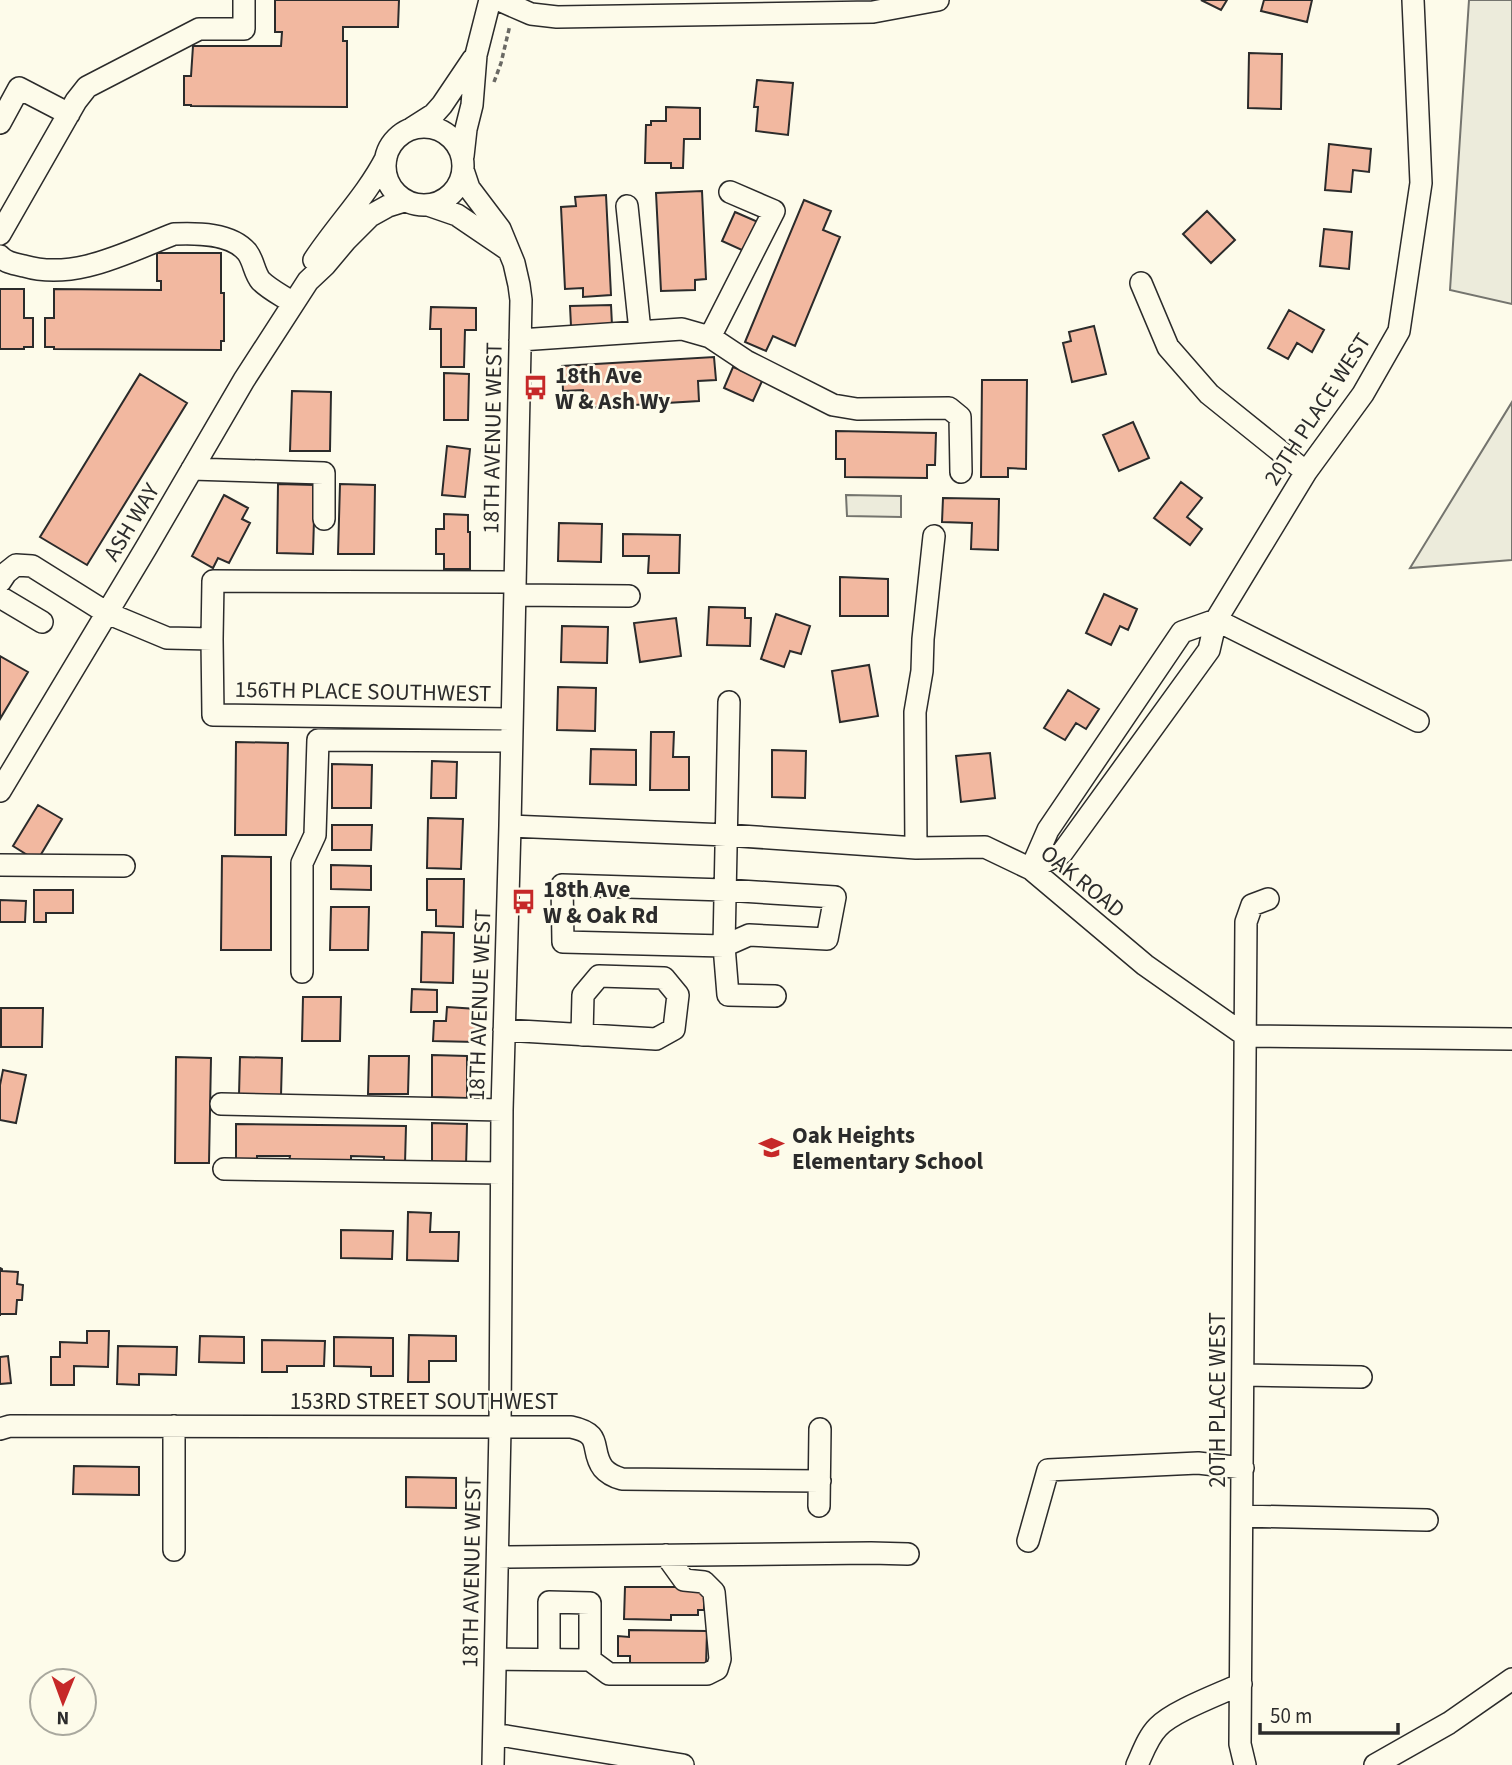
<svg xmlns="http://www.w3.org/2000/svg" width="1512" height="1765" font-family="'Source Sans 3',sans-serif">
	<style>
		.green { fill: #ecebdb; stroke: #74746e; stroke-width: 2 }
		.building { fill: #f2b8a0; stroke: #2b2b2b; stroke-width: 2 }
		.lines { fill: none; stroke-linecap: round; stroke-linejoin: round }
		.minor-casing { stroke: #2b2b2b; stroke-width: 24 }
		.path { stroke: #6a6964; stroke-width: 3.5; stroke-dasharray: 5 3.5; stroke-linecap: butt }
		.minor { stroke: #fdfbea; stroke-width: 21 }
		.labels { text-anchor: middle; stroke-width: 5; stroke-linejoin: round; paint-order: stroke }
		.poi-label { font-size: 23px; font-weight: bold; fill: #2b2b2b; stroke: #fdfbea; text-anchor: start }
		.street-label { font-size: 23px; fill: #2b2b2b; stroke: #fdfbea }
	</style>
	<rect width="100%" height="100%" fill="#fdfbea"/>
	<!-- green -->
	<path class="green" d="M1469 0H1512V304L1450 290Z
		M1512 402V560L1410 568Z
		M846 495 901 496V517L847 516Z"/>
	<!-- building -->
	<path class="building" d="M275 0H399L398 27H343V41H347V107L191 106V105H184V76H191L193 46H281L282 32H275Z
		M1201 0H1227L1221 10Z
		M1264 0H1312L1307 22 1261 11Z
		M1249 53 1282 54 1281 109 1248 108Z
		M757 80 793 83 788 135 756 131 758 107H754Z
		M666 107 700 108V139H684L683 168H671V163H645L646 125H651V121H666Z
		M1329 144 1371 149 1369 172 1353 170 1351 192 1325 190Z
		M702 191 706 279 695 280V290L661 291 656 193Z
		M606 195 611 295 583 297V288L565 289 561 207 576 206 575 197Z
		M804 200 831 211 823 230 840 237 795 346 773 336 766 351 745 342Z
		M1207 211 1235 240 1211 263 1183 234Z
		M735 212 758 222 744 251 722 241Z
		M1324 229 1352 232 1349 269 1320 266Z
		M157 253H221V293H224V341H221V350L54 349V347H45V318H54V289L161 290V281H157Z
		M0 289H24V318H33V347H24V349H0Z
		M611 305 612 325 571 326 570 306Z
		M431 307 476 308V330H465L464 367H441V329H430Z
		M1289 310 1324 330 1312 352 1297 343 1288 359 1268 348Z
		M1094 326 1106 374 1072 382 1063 343 1071 341 1069 332Z
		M714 357 716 380 698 381 699 401 584 408 583 390 563 391 562 366Z
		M733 367 763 379 753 401 724 388Z
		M444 373 469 374 468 420H444Z
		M140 374 187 403 87 565 40 537Z
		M982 380H1027L1026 469 1008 468V477H981Z
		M292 391 331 392 330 451H290Z
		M1133 422 1149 458 1119 471 1103 435Z
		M836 431 936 433 935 465H927V478L845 477V459H836Z
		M447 446 470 449 465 497 442 495Z
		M1181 482 1202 498 1187 517 1202 529 1190 545 1154 518Z
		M278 484 315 485 313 554 277 553Z
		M340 484 375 485 374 554H338Z
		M224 495 248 508 242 519 250 523 229 563 218 558 213 568 192 556Z
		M943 498 999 499 998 550 971 549 972 523 942 522Z
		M444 514 468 515V532H470V569H444V554H436V529H444Z
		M559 523 602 524 601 562 558 561Z
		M623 534 680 535 679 573H648L649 556H623Z
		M840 577 888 579V616H840Z
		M1104 594 1137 609 1128 630 1120 626 1111 645 1086 633Z
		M709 607 745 608V618H751L750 646 707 645Z
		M776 614 810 626 801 654 790 651 784 667 761 659Z
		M676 618 681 656 640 662 634 623Z
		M562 626 608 627 607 663 561 662Z
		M0 656 28 672 0 719Z
		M869 665 878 716 840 722 832 671Z
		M558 687 596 688 595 731 557 730Z
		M1068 690 1099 709 1086 729 1076 723 1065 740 1044 728Z
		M651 732H674L673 757H689V790H650Z
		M236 742 288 743 286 835H235Z
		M591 749 636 750V785L590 784Z
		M772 750 806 751 805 798 772 797Z
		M990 753 995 798 961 802 956 756Z
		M432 761 457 762 456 798H431Z
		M332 764 372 765 371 808H332Z
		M38 805 62 819 37 861 13 846Z
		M428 818 463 819 461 869 427 868Z
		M332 825H372L371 850H332Z
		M222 856 271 857V950H221Z
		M331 865 371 866V890L331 889Z
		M427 879H464L463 927 436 926V910H427Z
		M34 890H73V913H46V922H34Z
		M0 900 26 901 25 922H0Z
		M331 907H369L368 950H330Z
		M422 932 454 933 453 983 421 982Z
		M412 989 437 990V1012H411Z
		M303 997H341L340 1041H302Z
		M447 1007 477 1009 475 1042 433 1041 434 1021H446Z
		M1 1008H43L42 1047H1Z
		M432 1055 467 1056V1098L432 1097Z
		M369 1056H409L408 1094H368Z
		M176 1057 211 1058 209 1163H175Z
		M240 1057 282 1058 281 1096 239 1095Z
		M3 1070 26 1075 16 1123 0 1120V1085Z
		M432 1123 467 1124 466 1166 432 1165Z
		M236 1124 406 1126 405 1164 384 1163V1157L351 1156V1162H289L290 1156H257V1163H236Z
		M408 1212 431 1213 430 1232H459L458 1261 407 1260Z
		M341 1230 393 1231 392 1259 341 1258Z
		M0 1268 2 1269V1271L18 1272 17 1284 23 1285 22 1300H17L16 1314H0V1316Z
		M87 1331H109L108 1367 74 1366V1385H51V1357H60V1342L87 1343Z
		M409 1335 456 1336V1361H429V1382H408Z
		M200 1336 244 1337V1363L199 1362Z
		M334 1337 393 1338V1376H371V1367L334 1366Z
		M262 1340 325 1341 324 1366H287V1372H262Z
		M118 1346 177 1347 176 1375 139 1374V1385L117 1384Z
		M8 1356 11 1383 0 1384V1357Z
		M74 1466 139 1467V1495L73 1494Z
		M406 1477 456 1478V1508L406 1507Z
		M625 1587H704V1610H698V1615H671V1620L624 1619Z
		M629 1630 707 1631 706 1666 630 1665V1656H618V1636L629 1637Z"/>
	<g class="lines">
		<defs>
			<path id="minor" d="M499 0 531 14 557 17 873 12 938 0
				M0 123 19 88 69 114
				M385 166a39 39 0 1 1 78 0a39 39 0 1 1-78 0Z
				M412 128 434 114 442 105 473 59
				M463 156 466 129 472 105 476 55 490 0
				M463 170 469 188 500 229 514 263 519 285 521 300 510 826 502 1110 500 1428 493 1765
				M428 205 457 215 507 249
				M627 206 640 331
				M0 234 76 101 87 87 199 29H244V0
				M0 256C6 263 15 264 24 266 75 281 127 252 174 234 197 233 231 233 247 252 254 261 254 273 261 281 270 290 283 296 293 303
				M314 260C337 225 367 195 386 158
				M1141 283 1168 347 1209 394 1306 472
				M710 337 774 211 730 192
				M520 340 682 329 710 337 746 361 833 405 857 409 949 408 960 417 961 472
				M192 469 324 473V519
				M0 582 6 573 16 565 32 566 107 613 167 638 212 639 213 715 512 719
				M515 595 629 596
				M0 597 42 622
				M1216 620 1418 721
				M212 639 213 581 515 582
				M729 702 724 946 728 995 775 996
				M0 791 146 548 244 380 308 281 325 265 346 240 370 216 388 206 404 201
				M510 826 726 835 916 848 985 847 1031 869 1145 965 1246 1036 1512 1039
				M916 848 915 712 922 671 923 639 934 536
				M0 865 124 866
				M1031 869 1062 853 1209 650 1216 620 1306 472 1363 394 1399 331 1421 183 1413 0
				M1031 869 1048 830 1182 632 1216 620
				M562 885 725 890 835 897 827 939 749 935 724 946 563 942Z
				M302 972V863L315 835 318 740 511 741
				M504 1030 656 1039 674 1029 678 995 664 978 599 976 583 995 582 1035
				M221 1104 502 1110
				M224 1169 501 1173
				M1243 1375 1361 1377
				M174 1426V1550
				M0 1429 10 1426 571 1427C605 1434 589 1449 603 1468 608 1474 615 1477 622 1479L820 1481
				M819 1506 820 1429
				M1242 1516 1427 1520
				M1028 1541 1048 1470 1198 1463 1243 1468
				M498 1557 871 1553 908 1554
				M496 1659 590 1660V1603L549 1602V1659
				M590 1660 609 1674H707L717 1669 720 1659 714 1592 704 1582 684 1580 666 1555
				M494 1734 683 1765
				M1137 1765C1143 1752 1148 1737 1158 1727 1173 1711 1220 1694 1241 1684
				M1245 1765 1240 1744 1246 922 1252 905 1268 899
				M1375 1765 1449 1723 1512 1679"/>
		</defs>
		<!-- minor casing -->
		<use href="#minor" class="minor-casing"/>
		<!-- path -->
		<path class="path" d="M494 82 501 63 510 25"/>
		<!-- minor -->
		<use href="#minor" class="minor"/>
	</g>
	<!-- icons -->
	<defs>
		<symbol id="bus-bare" viewBox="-9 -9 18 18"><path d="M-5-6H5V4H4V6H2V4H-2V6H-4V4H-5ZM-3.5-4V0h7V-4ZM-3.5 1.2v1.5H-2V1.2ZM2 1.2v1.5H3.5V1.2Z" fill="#c62828" stroke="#fdfbea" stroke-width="2.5" paint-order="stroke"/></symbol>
		<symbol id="school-bare" viewBox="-9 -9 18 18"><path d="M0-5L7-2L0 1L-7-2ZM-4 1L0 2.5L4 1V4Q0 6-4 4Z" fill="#c62828" stroke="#fdfbea" stroke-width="2.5" paint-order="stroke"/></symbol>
	</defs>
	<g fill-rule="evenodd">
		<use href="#bus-bare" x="518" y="370" width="35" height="35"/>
		<use href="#bus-bare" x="506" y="884" width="35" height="35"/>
		<use href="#school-bare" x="754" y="1130" width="35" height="35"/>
	</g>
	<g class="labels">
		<!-- poi labels -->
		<g class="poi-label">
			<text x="555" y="383">18th Ave<tspan x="555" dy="26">W &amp; Ash Wy</tspan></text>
			<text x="543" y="897">18th Ave<tspan x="543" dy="26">W &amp; Oak Rd</tspan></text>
			<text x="792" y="1143">Oak Heights<tspan x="792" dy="26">Elementary School</tspan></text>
		</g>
		<!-- street labels -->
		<g class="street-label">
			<text transform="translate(1317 409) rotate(-57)" y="8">20TH PLACE WEST</text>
			<text transform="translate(492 438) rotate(-89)" y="8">18TH AVENUE WEST</text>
			<text transform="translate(131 522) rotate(-59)" y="8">ASH WAY</text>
			<text transform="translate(363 691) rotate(1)" y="8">156TH PLACE SOUTHWEST</text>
			<text transform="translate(1083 881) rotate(39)" y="8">OAK ROAD</text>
			<text transform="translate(479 1005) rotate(-88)" y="8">18TH AVENUE WEST</text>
			<text transform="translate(1217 1400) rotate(-90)" y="8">20TH PLACE WEST</text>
			<text x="424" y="1409">153RD STREET SOUTHWEST</text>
			<text transform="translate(471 1572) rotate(-89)" y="8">18TH AVENUE WEST</text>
		</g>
	</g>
	<!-- north arrow -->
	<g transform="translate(63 1702) rotate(181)"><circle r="33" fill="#fdfbea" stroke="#a9a89e" stroke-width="2"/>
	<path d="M0-5L12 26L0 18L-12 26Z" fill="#c62828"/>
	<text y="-10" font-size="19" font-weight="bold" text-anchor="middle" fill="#2b2b2b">N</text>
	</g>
	<!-- scale -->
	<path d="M1260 1723v10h138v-10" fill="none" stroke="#2b2b2b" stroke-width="3.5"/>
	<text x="1270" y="1723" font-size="21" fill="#2b2b2b" stroke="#fdfbea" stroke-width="5" paint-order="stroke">50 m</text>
</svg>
